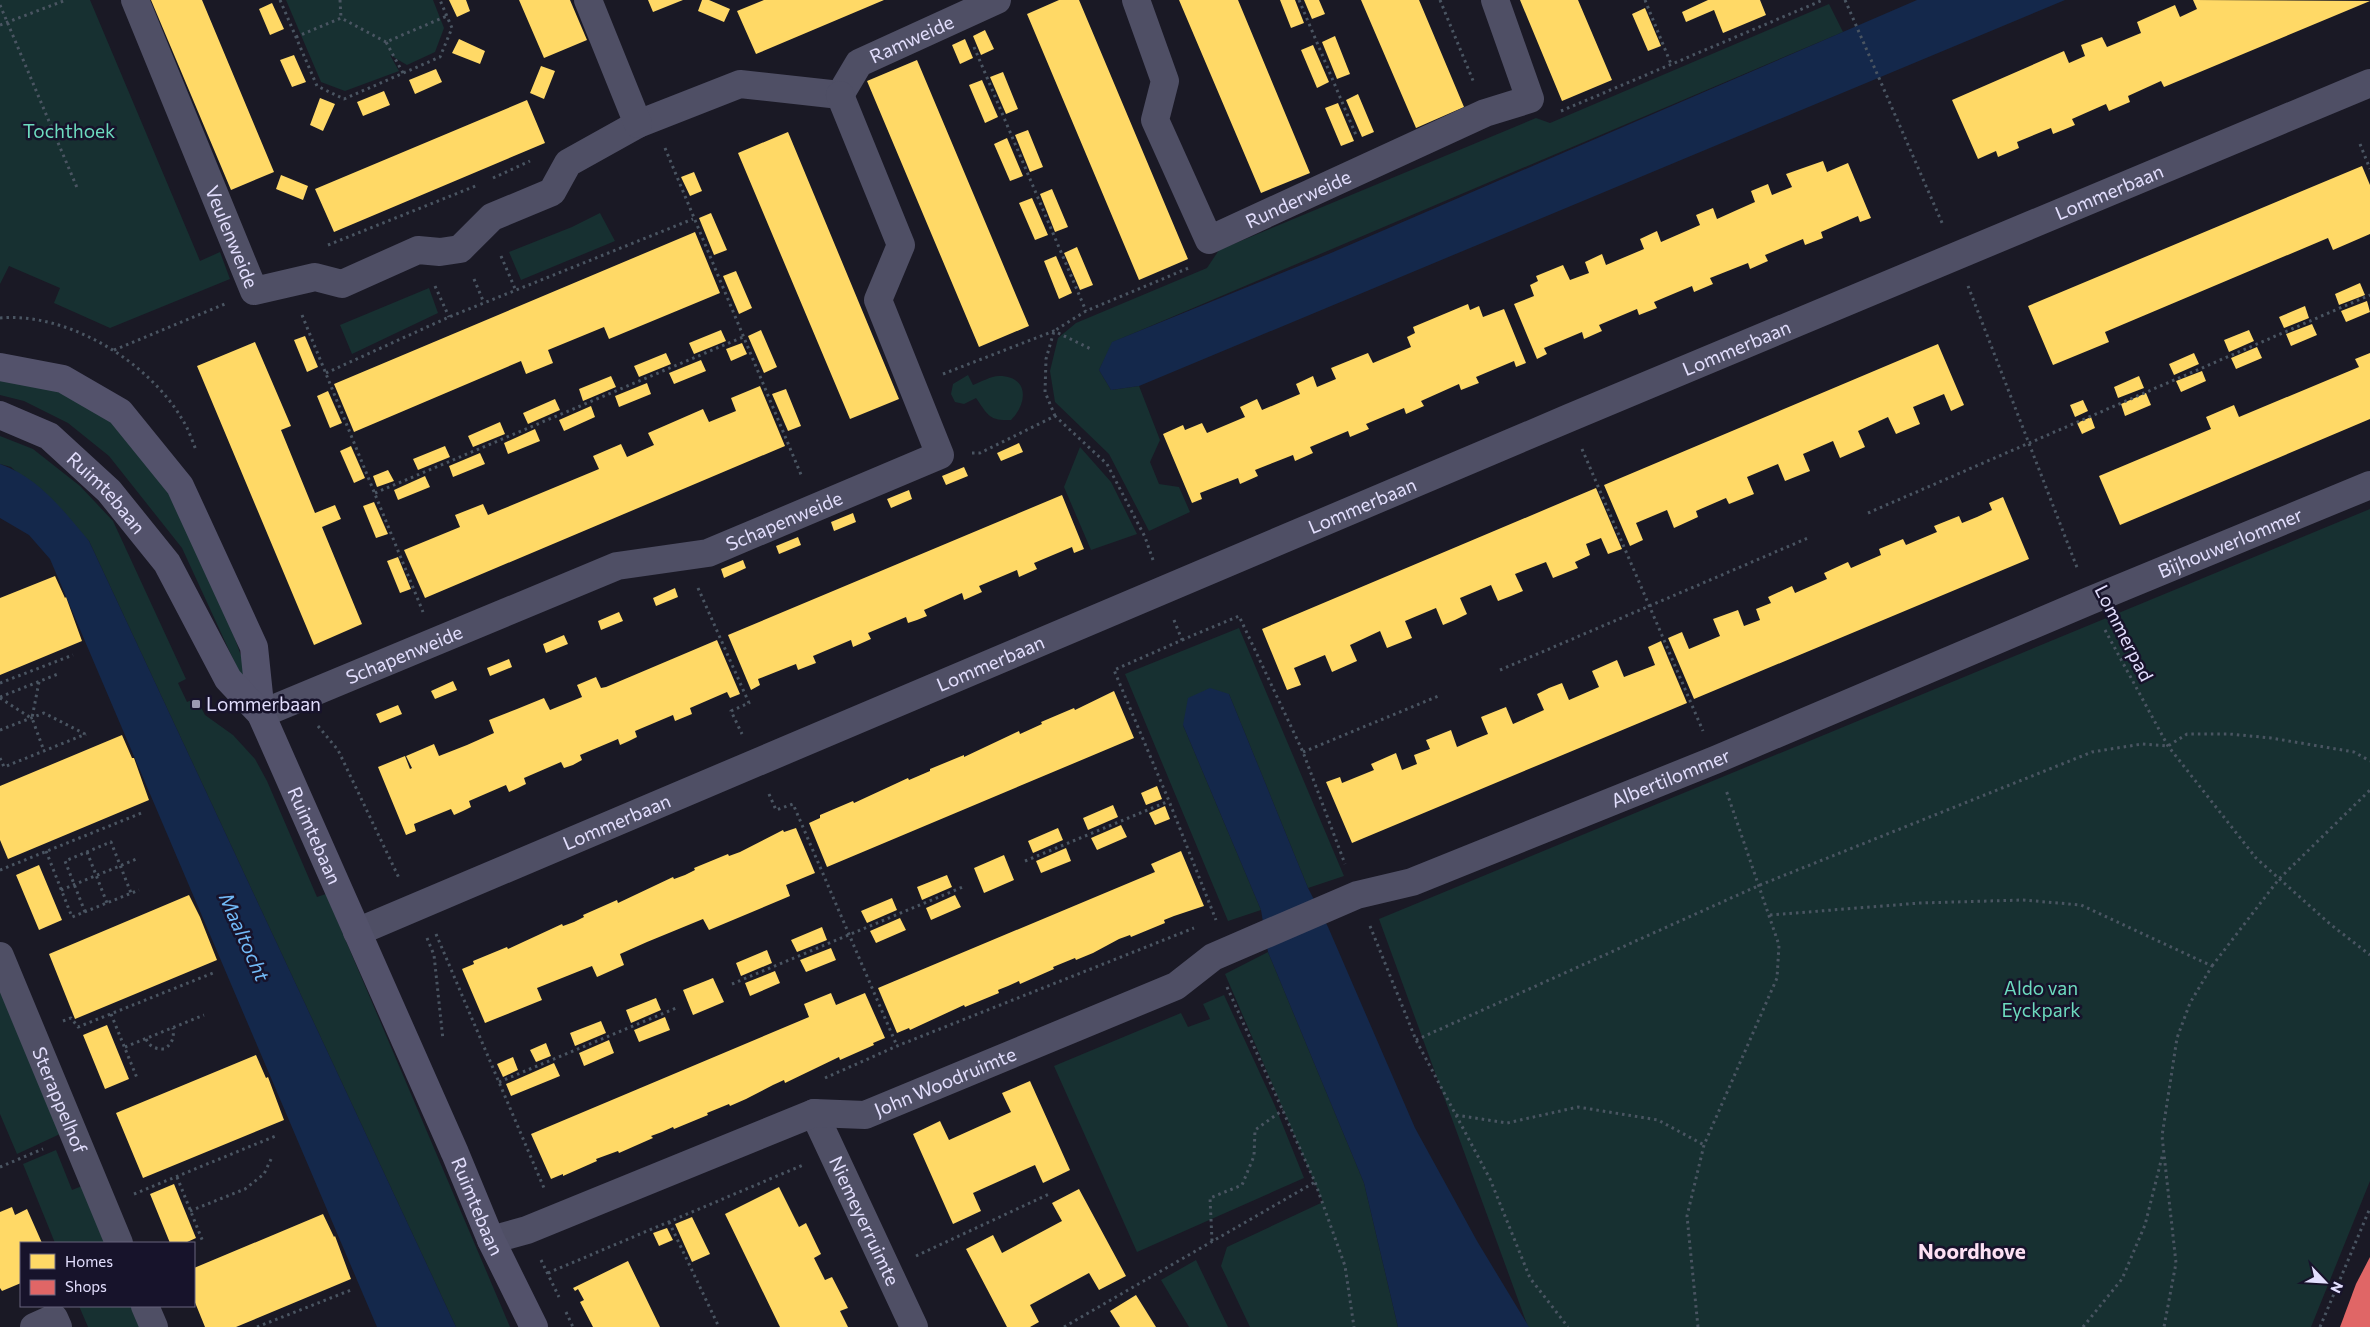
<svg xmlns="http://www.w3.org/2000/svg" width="2370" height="1327" font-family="Commissioner,sans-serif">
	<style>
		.green { fill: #173031 }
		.water { fill: #14284b }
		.homes { fill: #ffd966 }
		.shops { fill: #e06666 }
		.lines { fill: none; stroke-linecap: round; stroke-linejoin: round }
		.path { stroke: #4a5562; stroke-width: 3; stroke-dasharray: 2.5 4; stroke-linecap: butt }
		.street { stroke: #4f4f65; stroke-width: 28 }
		.secondary { stroke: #53526b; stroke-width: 28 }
		.poi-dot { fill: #9c99b1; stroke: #17132b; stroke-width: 2 }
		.labels { text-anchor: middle; stroke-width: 5; stroke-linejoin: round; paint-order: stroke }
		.street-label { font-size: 19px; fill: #e2defd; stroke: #17132b }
		.park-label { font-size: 19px; fill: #6ddbbf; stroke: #17132b }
		.poi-label { font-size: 19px; fill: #e2defd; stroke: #17132b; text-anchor: start }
		.water-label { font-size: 20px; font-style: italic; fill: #72baf7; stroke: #17132b }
		.quarter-label { font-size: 21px; font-weight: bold; fill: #fde0f3; stroke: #17132b }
	</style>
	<rect width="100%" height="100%" fill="#1a1925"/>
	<!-- green -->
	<path class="green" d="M0 0H90L200 261 220 252 230 279 110 328 54 303 60 288 9 266 0 284Z
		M286 0H433L444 28 435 52 407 65 390 55 399 71 345 91 321 82Z
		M1829 4 1843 32 1113 342 1099 370 1111 390 1139 386 1160 440 1150 462 1159 484 1179 487 1190 512 1149 531 1109 454 1055 402 1050 371 1058 338 1076 323 1207 268 1219 250 1536 118 1550 123Z
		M600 213 615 241 521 280 509 252 572 227Z
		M429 288 438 313 352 354 340 325Z
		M968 375 973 385C981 382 991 376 999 376 1029 376 1028 403 1011 420 989 421 988 415 976 398L964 404 955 402 951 394 953 384Z
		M0 376 52 387 119 425 171 485 220 597 248 675 246 679 240 674 182 548 109 456 68 423 24 401 0 395Z
		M0 436 33 449 80 486 113 521 186 679 178 683 187 702 196 698 205 715 233 735 255 759 267 781 317 897 326 894 510 1327H456L89 541 11 467 0 464Z
		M1080 447 1111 482 1137 534 1091 550 1064 487Z
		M2370 509V1181L2311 1327H1528L1379 919Z
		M1239 628 1344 876 1308 888 1229 694 1183 725 1261 910 1228 921 1125 674Z
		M1268 952 1364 1183 1398 1327H1250L1221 1266 1227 1247 1323 1202 1225 974Z
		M0 991 60 1134 17 1154 0 1114Z
		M1224 995 1275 1106 1304 1178 1137 1252 1054 1066 1181 1013 1188 1027 1210 1019 1203 1004Z
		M56 1150 72 1190 82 1186 107 1243H55L23 1164Z
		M1196 1260 1228 1327H1189L1161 1280Z
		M79 1306H133L142 1327H88Z"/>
	<!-- water -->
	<path class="water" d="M1917 0H2065L1139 386 1111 390 1099 370 1112 342 1331 253Z
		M0 464C38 477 64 511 89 541L456 1327H377L50 559 29 535 0 518Z
		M1210 688 1229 694 1308 888 1328 927 1415 1128 1477 1241 1529 1327H1398L1364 1183 1268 952 1261 910 1183 725 1188 698Z"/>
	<!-- homes -->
	<path class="homes" d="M151 0H202L274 172 231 190Z
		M449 0H466L470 11 457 17Z
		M519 0H570L587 40 544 58Z
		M648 0H683L653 12Z
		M702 0H709L730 9 724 22 698 11Z
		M764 0H884L756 54 737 11Z
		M1059 0H1079L1188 259 1139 280 1027 14Z
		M1179 0H1238L1310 173 1261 193Z
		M1280 0H1295L1304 23 1291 28Z
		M1304 0H1319L1325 14 1312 19Z
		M1361 0H1419L1464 107 1416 128Z
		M1520 0H1578L1612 80 1562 101Z
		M1708 0H1760L1766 15 1723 33 1714 10 1686 22 1682 12Z
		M2193 0 2370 1 2164 87 2161 81 2128 96 2130 102 2109 111 2106 104 2072 119 2075 125 2063 130 2053 134 2051 128 2017 142 2019 148 1998 157 1996 151 1978 159 1952 100 2064 51 2069 63 2085 56 2081 45 2102 37 2107 47 2141 33 2137 22 2175 5 2180 17 2197 9Z
		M272 3 284 29 270 35 259 9Z
		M1645 8 1661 46 1648 51 1632 14Z
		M985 30 994 49 981 55 973 36Z
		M1335 36 1350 74 1337 79 1322 42Z
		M459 39 485 51 480 64 452 53Z
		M965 39 973 58 960 64 952 45Z
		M1313 45 1329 82 1317 88 1301 50Z
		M294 55 306 82 292 87 280 60Z
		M917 60 1029 326 979 347 867 81Z
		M541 66 555 71 544 99 530 93Z
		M436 69 442 82 415 94 409 80Z
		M1003 72 1018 109 1006 114 990 77Z
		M982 80 998 117 985 123 969 85Z
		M384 91 390 105 363 116 357 102Z
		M1358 94 1374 132 1362 137 1346 100Z
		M320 98 335 104 323 131 310 125Z
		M527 100 545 143 334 232 315 189Z
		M1338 103 1354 141 1341 146 1325 108Z
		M1028 130 1043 167 1030 172 1015 135Z
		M788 132 899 399 850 419 738 153Z
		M1007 138 1023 176 1010 181 994 144Z
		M1823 161 1827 172 1848 163 1871 218 1860 222 1858 216 1821 232 1823 238 1805 245 1803 239 1765 255 1768 261 1750 269 1748 263 1710 278 1713 284 1694 292 1692 286 1654 302 1657 308 1639 315 1637 309 1599 325 1602 331 1584 339 1582 332 1544 348 1547 354 1537 359 1514 304 1534 296 1530 285 1538 281 1536 276 1563 265 1570 280 1589 273 1585 262 1602 254 1606 265 1644 249 1640 239 1657 231 1661 242 1700 225 1696 215 1713 208 1717 219 1737 210 1755 202 1751 191 1768 184 1772 195 1792 187 1786 174Z
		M2362 166 2370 185V234L2333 250 2328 238 2105 332 2109 342 2053 365 2028 306Z
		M694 172 702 191 690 196 681 177Z
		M281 175 308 186 303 200 276 189Z
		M1052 189 1068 227 1055 232 1040 194Z
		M1032 198 1048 235 1035 240 1019 203Z
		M711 213 727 250 714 255 699 218Z
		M695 232 720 293 609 339 604 327 548 350 553 363 526 374 521 361 354 432 334 384Z
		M1077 247 1093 285 1080 290 1064 253Z
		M1056 256 1072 293 1059 299 1044 261Z
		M736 271 752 308 739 314 723 276Z
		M2360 283 2365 295 2339 305 2335 294Z
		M2367 301 2370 312 2346 322 2341 311Z
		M1468 304 1470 310 1479 306 1483 317 1504 309 1526 363 1516 367 1514 361 1476 377 1479 383 1461 390 1459 384 1421 401 1424 406 1406 414 1404 408 1366 424 1369 429 1350 437 1348 431 1310 447 1313 453 1295 461 1293 455 1255 470 1258 476 1240 484 1238 478 1200 493 1202 499 1192 503 1163 434 1183 425 1185 430 1202 423 1207 433 1245 417 1240 407 1257 399 1262 410 1300 394 1296 384 1313 376 1317 387 1336 379 1331 368 1368 353 1373 363 1411 347 1407 337 1415 333 1413 327Z
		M2305 306 2309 318 2284 328 2279 317Z
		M2312 324 2317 335 2291 346 2286 334Z
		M721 330 726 341 694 354 689 343Z
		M761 330 777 367 764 373 748 336Z
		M2249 330 2254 341 2229 352 2224 340Z
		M305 336 318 367 307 372 294 340Z
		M255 342 291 426 281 430 315 513 335 505 341 519 322 527 362 624 314 645 197 366Z
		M742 343 747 354 731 361 726 349Z
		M1938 344 1964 405 1951 411 1944 394 1913 407 1920 424 1896 434 1888 417 1858 431 1865 447 1840 458 1833 441 1803 454 1810 471 1785 481 1778 464 1747 477 1754 494 1729 504 1726 498 1696 511 1698 517 1674 528 1667 510 1636 523 1643 540 1630 546 1604 485Z
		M2257 347 2262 358 2236 369 2231 358Z
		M666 353 671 364 639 377 634 366Z
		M2194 353 2199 364 2174 375 2169 364Z
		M2370 353V419L2120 525 2099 476 2211 429 2206 417 2234 405 2239 417 2359 367 2355 359Z
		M701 360 706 371 674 384 669 373Z
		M2202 371 2206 381 2181 392 2176 381Z
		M611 376 616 387 583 401 579 389Z
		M2139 376 2144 388 2118 398 2114 387Z
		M647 383 651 394 619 407 615 396Z
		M760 386 785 446 425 598 404 550 460 527 455 515 483 504 488 515 599 469 593 456 621 444 627 457 654 445 648 433 703 409 709 422 736 411 731 398Z
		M786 389 801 426 788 431 772 394Z
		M328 391 342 423 330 428 317 396Z
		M2146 393 2151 405 2125 416 2121 404Z
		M555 399 560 410 528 424 523 413Z
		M2083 400 2088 411 2075 417 2070 405Z
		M591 406 595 417 564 431 559 420Z
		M2091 417 2095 428 2082 434 2077 423Z
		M500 422 505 434 473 447 468 436Z
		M535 429 540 441 508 454 504 443Z
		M1019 443 1023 452 1001 461 997 453Z
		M351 446 365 478 354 483 340 451Z
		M445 446 450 457 418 470 413 459Z
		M480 453 485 464 453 477 449 466Z
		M964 467 968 476 946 485 942 476Z
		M388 470 394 481 377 487 373 476Z
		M425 476 430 487 398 500 394 490Z
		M1596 488 1622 549 1608 554 1601 538 1586 544 1590 555 1575 562 1578 568 1553 578 1546 562 1515 574 1523 591 1511 596 1498 601 1491 585 1460 598 1467 614 1455 620 1443 625 1436 608 1405 621 1412 638 1387 648 1380 631 1350 645 1357 661 1332 672 1325 655 1294 668 1301 685 1287 690 1262 629Z
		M909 490 912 499 891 508 887 499Z
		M1062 495 1084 549 1074 553 1072 547 1034 563 1037 569 1019 577 1017 570 979 586 982 592 964 600 962 593 924 610 927 616 917 620 908 623 906 617 868 633 871 639 853 647 851 640 813 656 816 663 798 670 796 664 758 679 760 685 751 690 728 635Z
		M2003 497 2029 559 1694 699 1668 638 1682 632 1689 649 1720 636 1713 619 1738 610 1744 626 1760 620 1756 609 1771 603 1768 597 1792 586 1795 593 1827 579 1824 573 1848 562 1851 568 1881 555 1879 549 1903 539 1906 545 1937 532 1934 526 1959 516 1962 523 1977 517 1992 510 1989 503Z
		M374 502 388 534 376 538 363 506Z
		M853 513 856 522 834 531 831 522Z
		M798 537 801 545 779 554 776 546Z
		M398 557 411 589 400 593 387 561Z
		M743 560 746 568 724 578 721 569Z
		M55 576 65 598 66 597 82 641 0 675V598Z
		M675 588 678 597 656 606 653 598Z
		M619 612 623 621 601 630 598 621Z
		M564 635 568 644 546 653 543 644Z
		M717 640 740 694 730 698 727 692 690 708 692 714 675 721 673 715 635 731 637 737 629 741 620 745 618 739 580 755 582 760 573 765 564 768 561 762 524 778 526 784 518 788 509 792 506 785 469 801 471 807 463 811 454 815 451 809 414 824 416 831 406 835 378 767 405 756 410 769 412 768 406 756 434 744 439 756 467 745 494 733 489 720 517 709 544 698 550 710 582 697 577 685 596 677 601 688 606 687Z
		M1661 641 1687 703 1352 843 1326 782 1340 777 1342 783 1374 770 1371 764 1396 753 1402 770 1417 764 1414 755 1430 749 1426 740 1451 730 1457 747 1473 740 1488 734 1481 717 1506 707 1513 724 1544 710 1537 694 1549 688 1562 683 1569 700 1599 687 1592 671 1617 660 1624 677 1655 665 1648 647Z
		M509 659 512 667 490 676 487 668Z
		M453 681 457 690 435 699 431 691Z
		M1114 691 1134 738 827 867 809 823 820 818V815L853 801 854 803 908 778 909 780 930 771V769L964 755V757L1019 731 1020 734 1042 724 1041 722 1074 708 1075 710Z
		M398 705 402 714 380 723 376 714Z
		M122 735 132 758H134L149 800 8 859 0 840V786Z
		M1157 786 1162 799 1146 805 1141 793Z
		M1113 805 1118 817 1088 830 1083 818Z
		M1165 806 1170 819 1155 825 1149 813Z
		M1121 825 1127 837 1097 850 1091 838Z
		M796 828 815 873 786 885 790 896 709 930 703 919 647 942 620 954 624 965 597 977 592 966 537 988 542 1000 485 1023 462 969 474 964 473 961 507 947 508 949 562 924 563 926 574 922 584 917 583 915 617 900 618 903 673 877 674 879 685 875 695 870 694 868 728 854 729 856 740 852 783 830 784 832Z
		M1058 828 1063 840 1033 853 1028 841Z
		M1066 848 1071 861 1041 873 1036 861Z
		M1181 851 1204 906 1174 916 1164 920 1165 923 1131 937 1130 935 1119 939 1093 953 1076 960 1075 958 1053 967 1054 969 1020 984 1019 981 1008 986 998 990 999 993 965 1007 964 1005 910 1030 909 1028 897 1033 878 988 1155 872 1151 864Z
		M1004 855 1014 880 984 893 974 868Z
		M39 865 62 920 39 930 16 875Z
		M947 875 952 887 922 900 917 887Z
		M189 895 200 917 217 960 75 1019 49 954Z
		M955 895 961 907 931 920 926 908Z
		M892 898 897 910 867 923 861 911Z
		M900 918 906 930 876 943 870 931Z
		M822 927 827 940 797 952 791 940Z
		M831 948 836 960 806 972 800 960Z
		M767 950 772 963 741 976 736 963Z
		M775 971 780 983 750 996 745 983Z
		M713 978 724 1002 693 1015 683 990Z
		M831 993 836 1005 865 993 885 1038 873 1043 874 1045 840 1060 839 1057 785 1083 784 1080 773 1085 746 1099 730 1106 729 1104 707 1113 708 1115 674 1129 673 1127 662 1132 651 1136 653 1138 619 1153 618 1151 596 1159 597 1161 563 1176V1174L551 1179 531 1134 809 1017 804 1004Z
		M656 998 661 1010 631 1023 626 1010Z
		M665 1017 670 1030 639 1042 634 1030Z
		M601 1021 606 1033 575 1046 570 1033Z
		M107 1025 129 1079 105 1089 83 1035Z
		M609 1040 614 1053 584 1066 579 1053Z
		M546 1043 551 1056 536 1062 530 1050Z
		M256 1055 266 1078 268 1077 284 1120 143 1178 116 1113Z
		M513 1057 518 1070 503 1077 497 1064Z
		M554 1063 560 1076 511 1096 506 1084Z
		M1030 1081 1070 1170 1043 1183 1035 1165 973 1193 981 1211 953 1224 913 1134 940 1121 949 1140 1011 1112 1002 1093Z
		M174 1184 196 1238 185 1243H170L150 1194Z
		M779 1187 799 1227 806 1223 821 1254 814 1258 825 1280 832 1277 848 1308 840 1311 848 1327H780L778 1323 725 1214Z
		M1079 1189 1126 1276 1099 1290 1089 1273 1030 1305 1039 1322 1030 1327H1007L966 1249 993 1235 1002 1253 1062 1221 1052 1203Z
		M12 1207 15 1215 27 1209 42 1243H21V1283L2 1291 0 1288V1212Z
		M323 1214 334 1237 335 1236 351 1279 236 1327H205L194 1300V1268Z
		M692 1217 710 1254 692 1262 675 1224Z
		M667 1228 673 1240 659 1246 653 1233Z
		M628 1261 660 1327H593L580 1302 584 1300 578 1289 575 1291 573 1288Z
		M1136 1295 1156 1327H1120L1110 1311Z"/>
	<!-- shops -->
	<path class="shops" d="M2370 1257V1327H2340L2356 1284Z"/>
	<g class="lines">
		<!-- path -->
		<path class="path" d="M280 0 317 86 344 99 440 57 452 28 440 0
			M340 0 341 18
			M1299 0 1356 135
			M1440 0 1474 83
			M1645 0 1671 64
			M1845 0 1943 225
			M0 5 78 190
			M0 25 66 0
			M296 37 341 18 386 42
			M974 47 1086 311
			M403 73 386 42 447 16
			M1561 111 1823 0
			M2360 144 2370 169
			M665 148 802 477
			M493 178 530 161
			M328 245 478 185
			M501 256 516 291
			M474 279 484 303
			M435 286 449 317
			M1968 286 2078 570
			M302 315 423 612
			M0 318C67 312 148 361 182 419 188 428 192 440 196 450
			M114 350 225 304
			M326 373 449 317 693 219
			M943 374 1054 331 1093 350
			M1055 416 1045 392 1046 359 1054 331 1086 311 1191 267
			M1582 449 1703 731
			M972 453H980L1055 416 1107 464 1145 537 1153 560
			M375 493 743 337
			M1868 513 2370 295
			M698 588 749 703 731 711 742 734
			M1174 620 1182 640 1114 670 1169 801 1216 920
			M2105 630 2168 746 2256 858 2330 924 2370 955
			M1182 640 1239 616 1303 752 1345 864
			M1500 670 1808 538
			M39 682 32 718 44 751
			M0 683 73 655
			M0 697 58 674
			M0 698 31 718
			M318 726 338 750 399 878
			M0 730 44 713 85 734
			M1303 752 1441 695
			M0 758 4 767 86 734
			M769 794 776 810 793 804 897 1046
			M46 851 72 917 139 890
			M87 852 107 903
			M1025 861 1169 801
			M0 870 144 812
			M61 890 139 858
			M85 912 65 861 111 842 131 893
			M1770 915 1920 903 2023 900 2081 905 2212 966 2190 1003 2177 1038 2162 1136 2176 1263 2164 1327
			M1370 926 1416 1040 1490 1179 1530 1278 1568 1327
			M436 934 544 1188
			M427 938 434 955 443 1040
			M2212 966 2279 879 2370 790
			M732 984 965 886
			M1227 987 1315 1182 1345 1266 1354 1327
			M111 1014 137 1078
			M63 1021 71 1018 78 1027 213 973
			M146 1039C150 1047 155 1049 165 1049 173 1042 174 1038 173 1028
			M1416 1040 1760 885 2092 752 2142 744 2168 746 2187 734H2229L2271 738 2354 752 2370 761
			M125 1047 204 1015
			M825 1078 897 1046 1194 928
			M499 1082 676 1008
			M1456 1115 1507 1123 1578 1107 1658 1120 1704 1145
			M0 1167 43 1149
			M177 1177 203 1242
			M134 1194 278 1135
			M190 1211 245 1189 264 1174 272 1157
			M669 1222 718 1325
			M1212 1241 1210 1198 1242 1185 1254 1156 1255 1130 1283 1110
			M916 1256 1049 1194
			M541 1260 559 1297
			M548 1273 803 1165
			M566 1312 573 1327
			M257 1327 351 1290
			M1064 1327 1315 1182
			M1698 1327 1687 1216 1704 1145 1777 978 1779 945 1726 790
			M2083 1327 2122 1279 2145 1225 2163 1153
			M2320 1327 2370 1208"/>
		<!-- street -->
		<g class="street">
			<path id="s1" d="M135 0 254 291 315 277 342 284 418 250 440 252 460 249 492 217 552 192 568 163 638 124 740 84 840 95"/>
			<path d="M588 0 638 124"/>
			<path id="s2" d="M1136 0 1165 81 1155 120 1209 240 1485 113 1530 99 1495 0"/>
			<path id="s3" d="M840 95 859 63 997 0"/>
			<path id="s4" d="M261 714 617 566 708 553 940 455 878 300 901 245 840 95"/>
			<path id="s5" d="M357 932 1569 418 2370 83"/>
			<path id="s6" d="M0 956 119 1243"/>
			<path id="s7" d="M814 1113 914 1327"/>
			<path id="s8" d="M491 1240 527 1230 814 1113 865 1115 1176 986 1213 957 1357 895 1412 882 1715 760 2089 601 2370 485"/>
			<path d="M145 1306 154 1327"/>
			<path d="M34 1327 54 1318 58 1327"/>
		</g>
		<!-- secondary -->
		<g class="secondary">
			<path d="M0 367 63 379 120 412 180 486 254 647 261 714"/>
			<path id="s9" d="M0 415 49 436 109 491 167 563 228 679 261 714 455 1153 491 1240 534 1327"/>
		</g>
	</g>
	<!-- markers -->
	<rect class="poi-dot" x="191" y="699" width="10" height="10" rx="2.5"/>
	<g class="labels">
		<!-- street labels -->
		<g class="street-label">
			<text dy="7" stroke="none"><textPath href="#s3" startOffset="95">Ramweide</textPath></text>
			<text dy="7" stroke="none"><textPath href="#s5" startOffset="1902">Lommerbaan</textPath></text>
			<text dy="7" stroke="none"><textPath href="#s2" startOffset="356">Runderweide</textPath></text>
			<text dy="7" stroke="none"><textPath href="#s1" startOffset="256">Veulenweide</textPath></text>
			<text dy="7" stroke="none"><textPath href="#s5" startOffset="1498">Lommerbaan</textPath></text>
			<text dy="7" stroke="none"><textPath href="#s9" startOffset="134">Ruimtebaan</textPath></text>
			<text dy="7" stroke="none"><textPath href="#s5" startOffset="1092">Lommerbaan</textPath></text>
			<text dy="7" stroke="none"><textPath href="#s4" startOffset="560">Schapenweide</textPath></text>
			<text dy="7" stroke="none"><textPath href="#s8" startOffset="1881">Bijhouwerlommer</textPath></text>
			<text transform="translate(2124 633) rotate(63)" y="7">Lommerpad</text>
			<text dy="7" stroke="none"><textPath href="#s4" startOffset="155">Schapenweide</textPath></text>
			<text dy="7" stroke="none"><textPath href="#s5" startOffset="688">Lommerbaan</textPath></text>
			<text dy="7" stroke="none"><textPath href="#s8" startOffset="1274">Albertilommer</textPath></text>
			<text dy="7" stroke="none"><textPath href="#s5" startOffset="282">Lommerbaan</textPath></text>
			<text dy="7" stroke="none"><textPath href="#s9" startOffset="539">Ruimtebaan</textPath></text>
			<text dy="7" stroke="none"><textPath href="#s8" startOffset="485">John Woodruimte</textPath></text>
			<text dy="7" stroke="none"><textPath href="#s6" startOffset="156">Sterappelhof</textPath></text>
			<text dy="7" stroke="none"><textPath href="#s9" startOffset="944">Ruimtebaan</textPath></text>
			<text dy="7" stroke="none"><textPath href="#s7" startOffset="119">Niemeyerruimte</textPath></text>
		</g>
		<!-- park labels -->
		<g class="park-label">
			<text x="69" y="138">Tochthoek</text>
			<text x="2041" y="995">Aldo van<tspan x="2041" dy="22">Eyckpark</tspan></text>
		</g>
		<!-- poi labels -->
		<g class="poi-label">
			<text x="206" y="711">Lommerbaan</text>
		</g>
		<!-- water labels -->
		<g class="water-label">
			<text transform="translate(244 937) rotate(66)" y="7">Maaltocht</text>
		</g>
		<!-- quarter labels -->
		<g class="quarter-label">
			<text x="1972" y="1259">Noordhove</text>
		</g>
	</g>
	<!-- legend -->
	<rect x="20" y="1242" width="175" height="65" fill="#17132b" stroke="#68647f"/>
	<rect x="30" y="1254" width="25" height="15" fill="#ffd966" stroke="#68647f"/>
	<text x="65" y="1267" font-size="15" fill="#e2defd">Homes</text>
	<rect x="30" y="1280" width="25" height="15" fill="#e06666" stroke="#68647f"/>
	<text x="65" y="1292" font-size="15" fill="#e2defd">Shops</text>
	<!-- north arrow -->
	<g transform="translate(2325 1282) rotate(115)" stroke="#17132b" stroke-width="4" paint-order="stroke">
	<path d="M0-4L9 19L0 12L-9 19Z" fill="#e2defd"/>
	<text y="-8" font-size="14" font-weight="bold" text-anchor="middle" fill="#e2defd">N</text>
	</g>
</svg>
